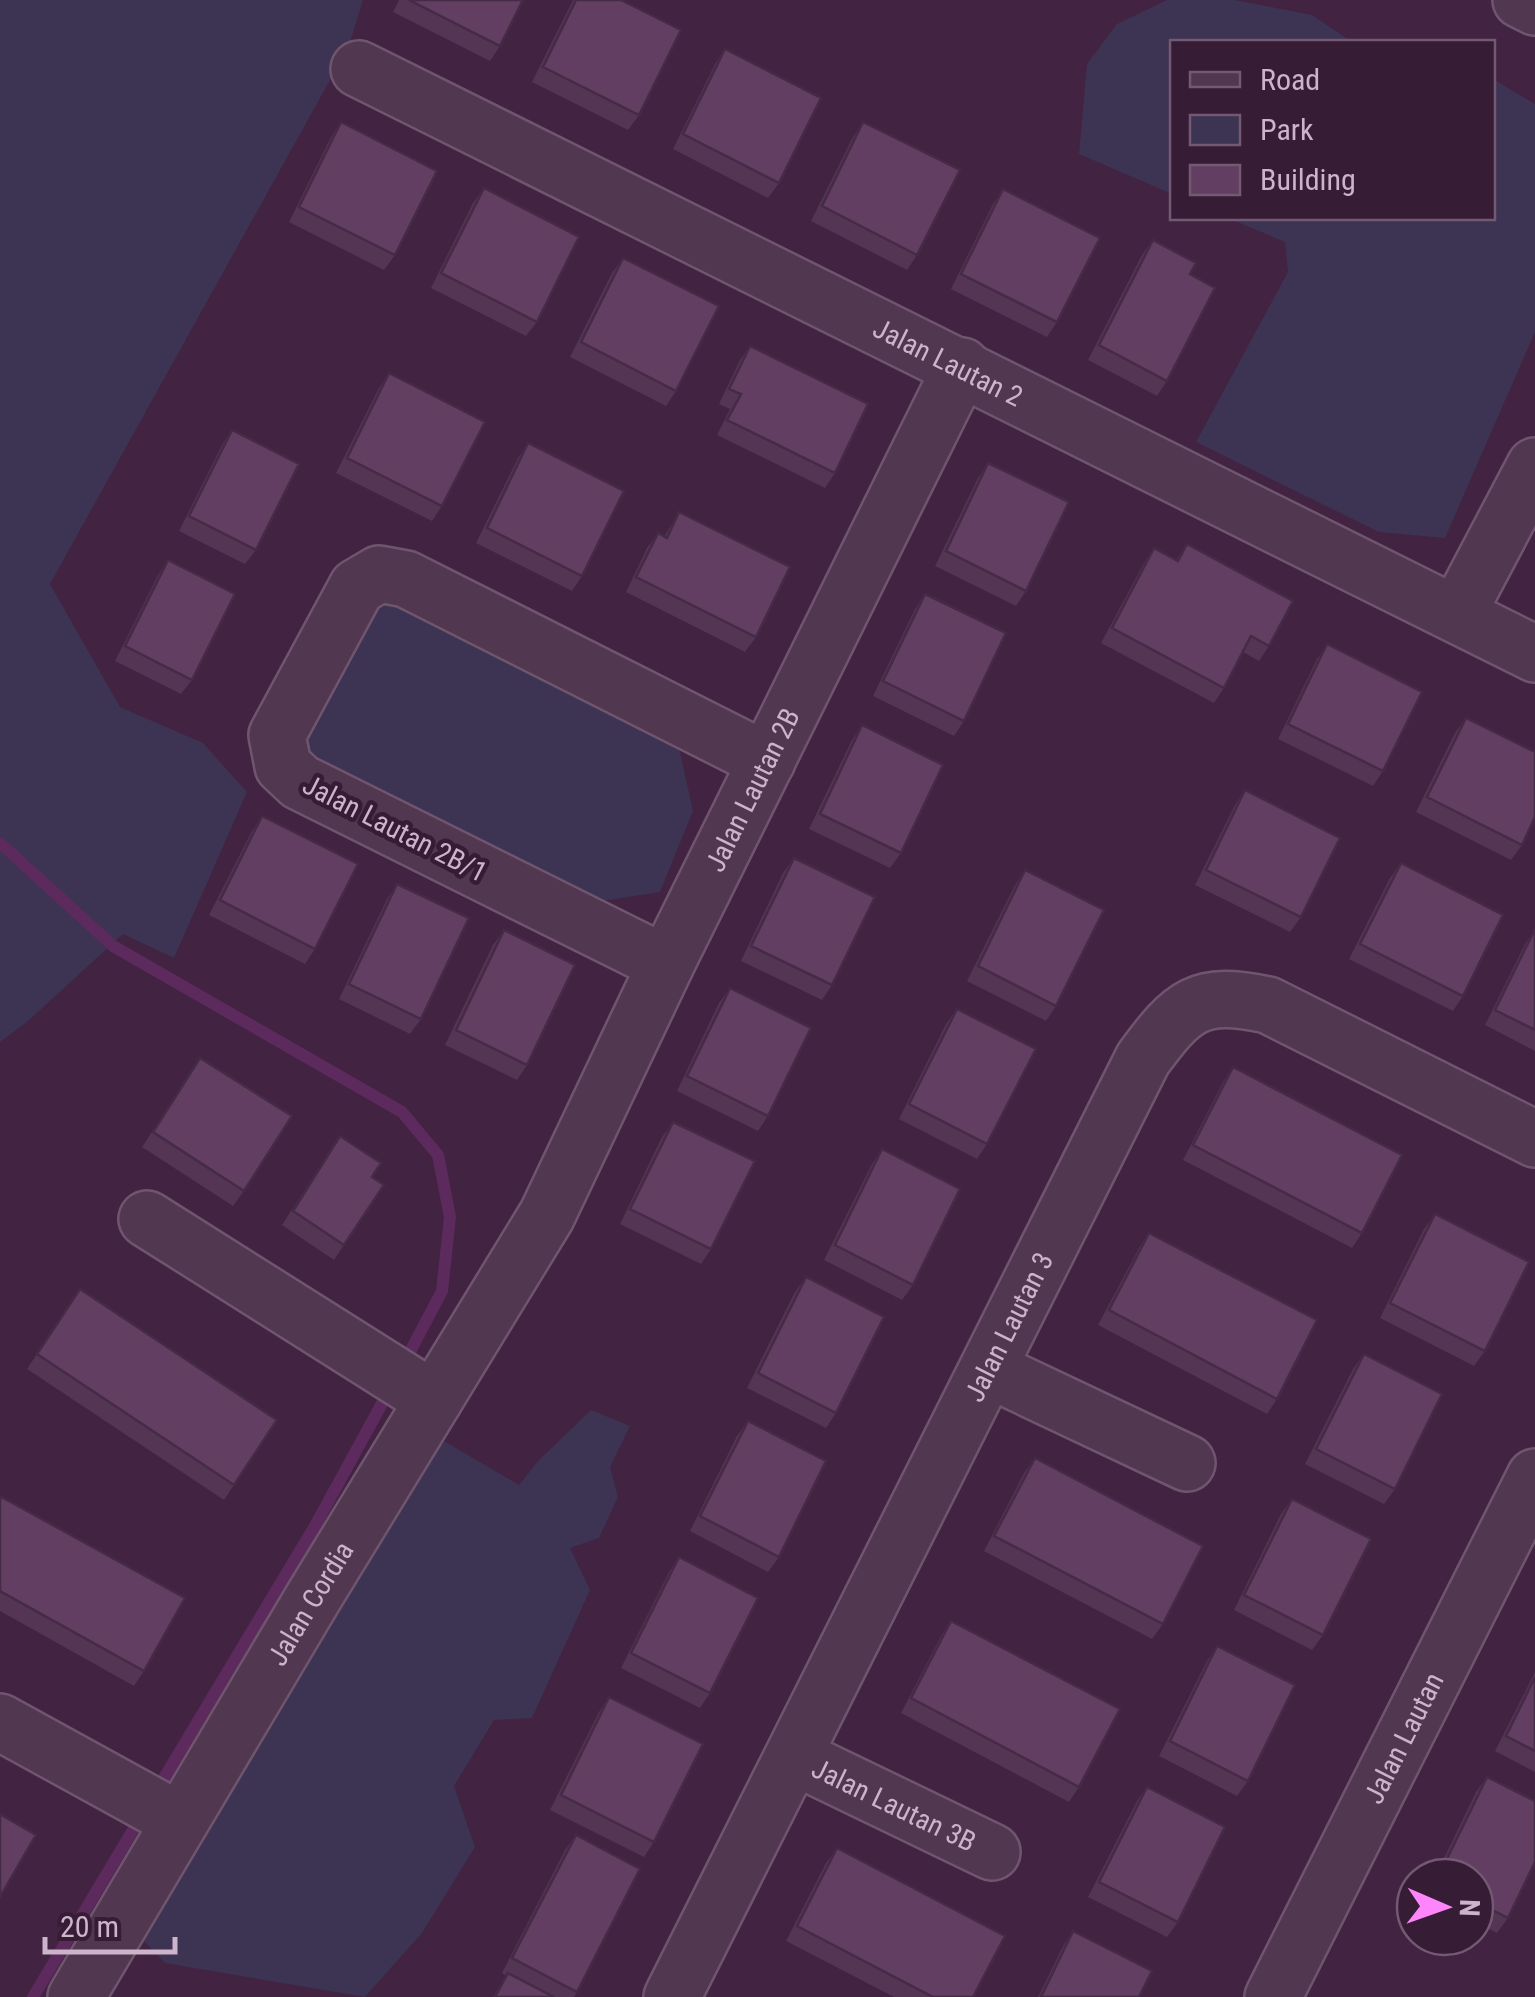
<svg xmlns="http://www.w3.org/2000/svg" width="1535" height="1997" font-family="'Roboto Condensed',sans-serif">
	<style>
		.green { fill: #3d3352 }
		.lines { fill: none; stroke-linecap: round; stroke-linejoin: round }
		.stream { stroke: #5d2a5d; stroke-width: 12 }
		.minor-casing { stroke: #6f556e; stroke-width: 60 }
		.minor { stroke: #523751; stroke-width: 55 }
		.wall { fill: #543554 }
		.building { fill: #623e62; stroke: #452b45; stroke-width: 2.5 }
		.labels { text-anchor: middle; stroke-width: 9; stroke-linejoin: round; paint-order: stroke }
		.street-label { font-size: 28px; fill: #ccb4cb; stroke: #371c36 }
	</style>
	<rect width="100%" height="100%" fill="#422342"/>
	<!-- green -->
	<path class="green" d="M0 0H363L349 46 50 584 120 707 203 743 247 792 174 958 123 934 28 1021 0 1042Z
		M1167 0H1235L1312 15 1352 42H1172V194L1079 154 1087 64 1117 24Z
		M1493 79 1535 104V332L1445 538 1379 532 1196 442 1288 272 1285 242 1228 218H1492Z
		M407 593 677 738 693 811 660 892 577 905 314 778 293 739 363 597Z
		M591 1410 630 1426 610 1467 618 1497 599 1538 570 1548 590 1590 532 1718 494 1720 454 1786 475 1847 422 1933 365 1997 165 1963 143 1940 417 1475 444 1441 519 1485 538 1461Z"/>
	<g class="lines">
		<!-- stream -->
		<path class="stream" d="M0 843 113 946 402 1112 438 1155 450 1217 442 1291 403 1365
			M155 1793 315 1526 391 1387
			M33 1997 142 1815"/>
		<defs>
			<g id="minor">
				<path d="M1521 0 1535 7"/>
				<path id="s1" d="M359 69 1535 654"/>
				<path d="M1457 614 1535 466"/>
				<path d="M666 964 300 782 283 766 277 735 357 587 379 574 406 579 767 761"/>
				<path d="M147 1219 434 1400"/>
				<path d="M988 1369 1187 1463"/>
				<path d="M0 1722 180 1821"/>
				<path id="s2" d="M795 1757 992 1852"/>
				<path id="s3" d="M76 1997 313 1598 547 1215 666 964 962 366"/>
				<path id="s4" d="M672 1997 1143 1059C1183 1005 1198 990 1268 1005L1535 1139"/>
				<path id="s5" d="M1273 1997 1535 1477"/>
			</g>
		</defs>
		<!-- minor casing -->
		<use href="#minor" class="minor-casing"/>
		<!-- minor -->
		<use href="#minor" class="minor"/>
	</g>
	<!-- wall -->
	<path class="wall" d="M399 0H523L500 46 490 61 393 12Z
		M573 0H621L639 115 628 130 532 82Z
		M725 49 779 183 768 198 673 149 715 64Z
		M341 122 395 255 384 270 289 222 331 137Z
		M863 122 917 255 907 270 811 221 853 137Z
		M484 188 537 322 526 336 431 288 473 203Z
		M1003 189 1057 322 1047 337 951 289 993 204Z
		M1153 240 1190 274 1167 381 1157 396 1088 360 1142 255Z
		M623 258 676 391 666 406 570 357 612 273Z
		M750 346 835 473 825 488 717 435 730 409 719 404 740 360Z
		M389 373 442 506 432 521 336 473 379 388Z
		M232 430 256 550 245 564 179 531 222 445Z
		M528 443 582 576 572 591 476 543 518 458Z
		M988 463 1026 591 1016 606 935 566 978 478Z
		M679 512 756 637 745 652 626 592 647 548 658 533 664 537Z
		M1187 544 1269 646 1259 661 1243 652 1224 688 1214 703 1101 643 1144 563 1154 548 1176 560Z
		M168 560 192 680 181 694 115 661 158 575Z
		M925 594 964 721 954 736 873 696 915 609Z
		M1327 644 1383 771 1373 786 1278 739 1317 659Z
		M1466 718 1522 845 1511 860 1416 812 1455 733Z
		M862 725 901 853 890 868 809 829 852 740Z
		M1245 790 1301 917 1290 932 1195 885 1235 805Z
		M262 816 315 949 305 964 209 915 252 831Z
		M794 858 832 985 822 1000 741 961 783 873Z
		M1401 863 1463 996 1453 1011 1349 959 1390 878Z
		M1025 870 1056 1006 1046 1021 967 981 1015 885Z
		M397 884 421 1019 410 1034 339 999 387 899Z
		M1535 929V1051L1485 1025 1525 944Z
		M504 930 527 1065 517 1080 445 1045 493 945Z
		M730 988 768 1116 758 1131 677 1091 719 1003Z
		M957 1009 987 1144 977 1159 899 1119 946 1024Z
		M200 1058 244 1191 233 1206 142 1147Z
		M1233 1067 1362 1233 1352 1248 1183 1160 1223 1082Z
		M673 1122 711 1249 701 1264 620 1224 662 1137Z
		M882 1149 913 1285 902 1300 824 1260 872 1164Z
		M330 1151 384 1185 334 1260 282 1225Z
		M1435 1214 1485 1351 1474 1366 1380 1318 1424 1229Z
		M1149 1233 1277 1399 1267 1414 1098 1325 1139 1248Z
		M806 1277 836 1413 826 1428 747 1388 795 1292Z
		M80 1289 277 1420 224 1500 27 1369Z
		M1364 1354 1395 1489 1384 1504 1305 1464 1353 1369Z
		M748 1421 779 1557 768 1572 690 1531 737 1436Z
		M1035 1458 1163 1624 1152 1639 984 1551 1024 1473Z
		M0 1496 144 1671 134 1686 0 1611Z
		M1292 1499 1323 1635 1312 1650 1234 1610 1281 1514Z
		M679 1557 710 1693 700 1708 621 1668 669 1572Z
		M951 1621 1079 1787 1069 1802 901 1713 941 1636Z
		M1217 1646 1248 1781 1237 1796 1159 1756 1207 1661Z
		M1535 1672V1772L1495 1751Z
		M609 1697 654 1842 644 1857 550 1810 599 1712Z
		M1487 1777 1508 1918 1497 1933 1475 1922V1877H1435L1476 1792Z
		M1147 1787 1178 1922 1167 1937 1088 1897 1137 1801Z
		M576 1835 577 1992 574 1997H493L506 1976 502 1973 565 1850Z
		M837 1848 973 1997H894L786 1941 826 1863Z
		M1073 1931 1139 1997H1038L1063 1946Z"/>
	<!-- building -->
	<path class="building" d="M409 0H523L500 46Z
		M576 0H621L681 30 639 115 543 67Z
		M725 49 821 98 779 183 683 134Z
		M341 122 437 171 395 255 299 207Z
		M863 122 960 170 917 255 822 206Z
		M484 188 579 237 537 322 441 273Z
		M1003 189 1100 238 1057 322 961 274Z
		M1153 240 1196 263 1190 274 1215 288 1167 381 1099 345Z
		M623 258 719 306 676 391 581 342Z
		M750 346 868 404 835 473 727 420 741 394 729 389Z
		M389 373 485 422 442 506 347 458Z
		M232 430 299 464 256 550 189 516Z
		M528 443 624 491 582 576 487 528Z
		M988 463 1069 502 1026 591 946 551Z
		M679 512 790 567 756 637 636 577 658 533 667 538Z
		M1187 544 1293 601 1269 646 1251 636 1224 688 1112 628 1154 548 1178 561Z
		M168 560 235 594 192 680 125 646Z
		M925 594 1006 633 964 721 883 681Z
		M1327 644 1422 692 1383 771 1288 724Z
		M1466 718 1535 752V817L1522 845 1427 797Z
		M862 725 943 765 901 853 820 814Z
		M1245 790 1340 838 1301 917 1206 870Z
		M262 816 358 864 315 949 220 900Z
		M794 858 875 897 832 985 751 946Z
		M1401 863 1503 915 1463 996 1360 944Z
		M1025 870 1104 910 1056 1006 978 966Z
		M397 884 469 918 421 1019 349 984Z
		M1535 929V1030L1495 1010Z
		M504 930 575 965 527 1065 456 1030Z
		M730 988 811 1028 768 1116 687 1076Z
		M957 1009 1036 1049 987 1144 909 1104Z
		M200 1058 292 1116 244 1191 153 1132Z
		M1233 1067 1402 1155 1362 1233 1193 1145Z
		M673 1122 755 1161 711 1249 630 1209Z
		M340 1136 381 1163 372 1177 384 1185 344 1245 293 1211Z
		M882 1149 960 1189 913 1285 835 1245Z
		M1435 1214 1529 1262 1485 1351 1390 1303Z
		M1149 1233 1317 1320 1277 1399 1109 1310Z
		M806 1277 884 1317 836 1413 758 1373Z
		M80 1289 277 1420 234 1485 37 1354Z
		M1364 1354 1442 1394 1395 1489 1316 1449Z
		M748 1421 826 1461 779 1557 700 1516Z
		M1035 1458 1203 1546 1163 1624 994 1536Z
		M0 1496 185 1598 144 1671 0 1591Z
		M1292 1499 1371 1539 1323 1635 1244 1595Z
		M679 1557 758 1598 710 1693 631 1653Z
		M951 1621 1120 1709 1079 1787 911 1698Z
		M1217 1646 1295 1685 1248 1781 1170 1741Z
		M1535 1677V1751L1506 1736Z
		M609 1697 703 1744 654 1842 561 1795Z
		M1487 1777 1535 1801V1862L1508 1918 1475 1901V1877H1438Z
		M1147 1787 1225 1827 1178 1922 1099 1882Z
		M0 1814 36 1835 0 1897Z
		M576 1835 640 1869 577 1992 512 1958Z
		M837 1848 1005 1936 973 1997H933L797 1926Z
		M1073 1931 1152 1971 1139 1997H1041Z
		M508 1973 554 1997H495Z"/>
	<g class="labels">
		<!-- street labels -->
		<g class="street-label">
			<text dy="10" stroke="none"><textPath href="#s1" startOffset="658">Jalan Lautan 2</textPath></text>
			<text dy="10" stroke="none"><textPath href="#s3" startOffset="1385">Jalan Lautan 2B</textPath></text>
			<text transform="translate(395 828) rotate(27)" y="10">Jalan Lautan 2B/1</text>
			<text dy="10" stroke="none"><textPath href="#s4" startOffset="750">Jalan Lautan 3</textPath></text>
			<text dy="10" stroke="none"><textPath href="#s3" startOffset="458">Jalan Cordia</textPath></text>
			<text dy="10" stroke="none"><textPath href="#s5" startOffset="290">Jalan Lautan</textPath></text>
			<text dy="10" stroke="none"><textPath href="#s2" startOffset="110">Jalan Lautan 3B</textPath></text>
		</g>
	</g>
	<!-- legend -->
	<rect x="1170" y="40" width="325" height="180" fill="#371c36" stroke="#735972" stroke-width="2.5"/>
	<rect x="1190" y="72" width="50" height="15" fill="#523751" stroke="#735972" stroke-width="2.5"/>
	<text x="1260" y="90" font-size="30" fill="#ccb4cb">Road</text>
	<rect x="1190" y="115" width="50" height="30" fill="#3d3352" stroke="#735972" stroke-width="2.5"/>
	<text x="1260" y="140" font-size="30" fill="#ccb4cb">Park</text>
	<rect x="1190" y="165" width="50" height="30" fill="#623e62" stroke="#735972" stroke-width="2.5"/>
	<text x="1260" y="190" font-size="30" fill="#ccb4cb">Building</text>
	<!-- north arrow -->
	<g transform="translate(1445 1907) rotate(92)"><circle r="48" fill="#371c36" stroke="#735972" stroke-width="2.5"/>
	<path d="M0-8L18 38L0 25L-18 38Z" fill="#ff86fa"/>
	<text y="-15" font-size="28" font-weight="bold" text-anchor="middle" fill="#ccb4cb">N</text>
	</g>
	<!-- scale -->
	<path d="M45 1937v15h130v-15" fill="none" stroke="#ccb4cb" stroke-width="5"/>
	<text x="60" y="1937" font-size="30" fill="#ccb4cb" stroke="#371c36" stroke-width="8" paint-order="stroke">20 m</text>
</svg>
